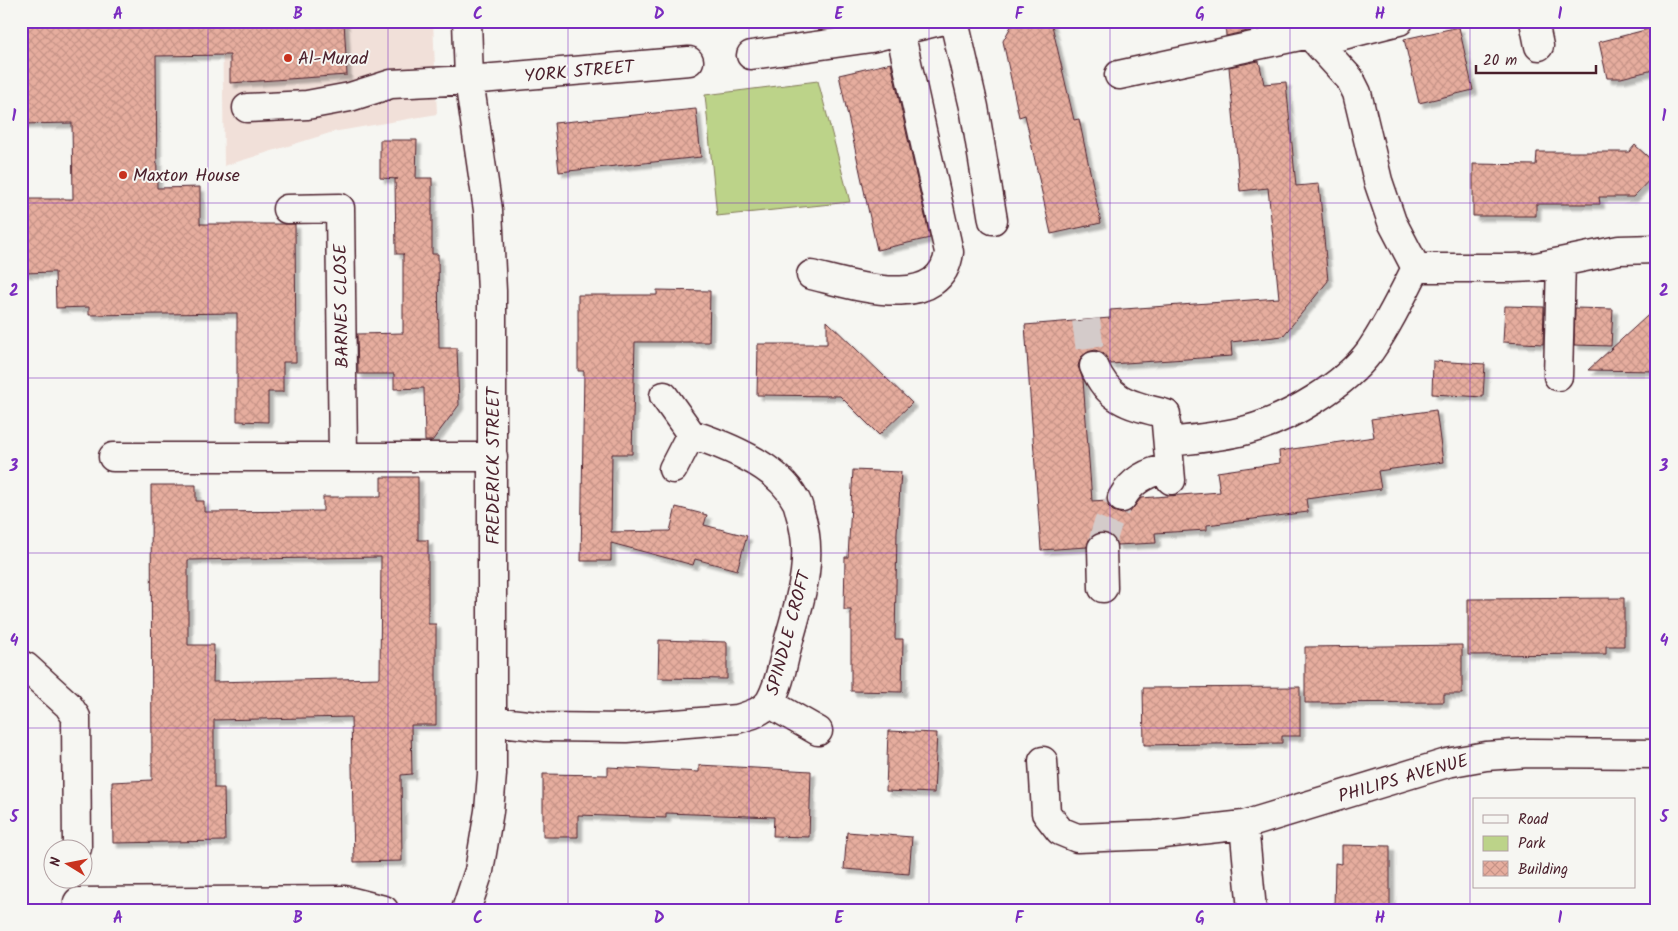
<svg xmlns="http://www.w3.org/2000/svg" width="1678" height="931" font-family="Kalam,sans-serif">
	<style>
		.built { fill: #f1e0d9 }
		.green { fill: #bcd389; stroke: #83795a }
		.building { fill: url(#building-cross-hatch); stroke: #4a1f2b; fill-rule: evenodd; filter: url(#shadow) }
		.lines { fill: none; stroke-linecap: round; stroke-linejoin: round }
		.minor-tunnel { stroke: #d4cbca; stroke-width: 28; stroke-dasharray: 28 14; stroke-linecap: butt }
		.minor-casing { stroke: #4a1f2b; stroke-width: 31 }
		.minor { stroke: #f6f6f2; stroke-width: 28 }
		.grid { fill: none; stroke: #7b2cbf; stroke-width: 1; stroke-opacity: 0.55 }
		.poi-dot { fill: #c8321e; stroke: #f6f6f2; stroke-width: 2 }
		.labels { text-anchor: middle; stroke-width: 4; stroke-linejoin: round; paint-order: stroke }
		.poi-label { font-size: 18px; fill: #4a1f2b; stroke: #f6f6f2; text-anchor: start }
		.street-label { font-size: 18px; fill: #4a1f2b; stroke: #f6f6f2 }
		.neatline { fill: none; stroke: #7b2cbf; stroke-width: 2 }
		.grid-label { font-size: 16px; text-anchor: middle; font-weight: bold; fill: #7b2cbf }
	</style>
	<defs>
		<pattern id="building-cross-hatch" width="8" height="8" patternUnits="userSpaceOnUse" patternTransform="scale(1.25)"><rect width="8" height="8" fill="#e6ad9e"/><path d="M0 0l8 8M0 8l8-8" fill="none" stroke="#c79488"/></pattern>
		<filter id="shadow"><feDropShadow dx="4.5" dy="4.5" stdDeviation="1" flood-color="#0004"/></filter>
	</defs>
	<rect width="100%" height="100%" fill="#f6f6f2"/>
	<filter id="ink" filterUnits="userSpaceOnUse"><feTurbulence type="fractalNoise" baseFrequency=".02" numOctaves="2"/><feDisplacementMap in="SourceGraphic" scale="10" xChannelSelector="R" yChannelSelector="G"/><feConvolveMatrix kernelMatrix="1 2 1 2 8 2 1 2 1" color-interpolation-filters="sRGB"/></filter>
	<g filter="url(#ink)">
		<!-- built -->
		<path class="built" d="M222 21H433L437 114 333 132 224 166Z"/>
		<!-- green -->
		<path class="green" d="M818 81 850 202 717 216 705 95Z"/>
		<!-- building -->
		<path class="building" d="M21 21H344L347 75 230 83V55L156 56 157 188 200 187V224H295L296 362H283V392H268V422L237 421V313L89 315V307L56 308 55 272 24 273 23 199H73L72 123 21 124Z
			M1014 21H1051L1074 120 1079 119 1101 223 1051 234 1025 115 1019 117 1003 41Z
			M1225 21H1250L1252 30 1226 36Z
			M1459 27 1473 90 1419 103 1404 39Z
			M1649 29 1657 58V69L1621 78H1607L1599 42Z
			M1259 61 1264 84 1286 82 1296 186 1319 184 1328 281 1283 336 1231 342 1232 356 1110 364 1103 353 1095 350 1088 352 1081 357 1078 366 1083 380 1092 501 1107 500 1108 506 1113 511 1122 514 1130 512 1141 498 1220 492 1217 472 1280 463 1279 451 1374 437 1371 419 1436 410 1443 462 1378 471 1381 489 1306 499 1308 512 1207 525V530L1155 533 1156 543 1117 545 1115 539 1110 535 1101 532 1093 535 1089 540 1087 547 1041 550 1025 325 1110 318V310L1279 298 1268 188 1240 191 1229 67Z
			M891 63 930 238 877 250 839 75Z
			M696 109 701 157 559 172 554 123Z
			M380 140H417L416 178H432V254H438L439 348H457L459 405 432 441H425L424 388 394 389V374H358L357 334 403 333V254H404H396L395 179H398L380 178Z
			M1635 145 1657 165V172L1633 197H1599L1600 204H1536V216H1473V164L1536 165 1537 152H1629Z
			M657 290 710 291 709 342H635L632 454H612L611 532 670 531 676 507 707 515 704 525 747 536 737 570 695 559 693 565 611 543V561H581L584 371H578V295H657Z
			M1505 306 1544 307 1543 344 1503 342Z
			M1657 307V371L1588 370Z
			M1575 308 1613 309 1611 346 1574 345Z
			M827 321 912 403 879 435 840 396 757 395 758 344H827Z
			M1433 361 1485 364 1483 397 1432 394Z
			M853 470 901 472 897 532 895 639H903L902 692 851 691V610H844L845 557H848Z
			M381 477H418V540H428V624H436V725H411L412 774 401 775 402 861 354 862 351 717 214 720V788H224L225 841 113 843 112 782 152 780 151 485H196V501H204V512L323 511V497H381ZM381 557 380 678 213 682 214 645H188V560Z
			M1624 598V646H1606V654L1468 655V599Z
			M659 640 727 642V679L658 678Z
			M1462 645V694H1444V702L1305 703V647Z
			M1300 687V736H1282V743L1144 745 1143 688Z
			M888 731 937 733 934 793 886 791Z
			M699 765 811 771 809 837 773 836 774 817 666 813V818L578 815V837H543V774L608 775V767L699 772Z
			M847 832 912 837 909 874 844 869Z
			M1342 845 1390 846V910H1341V908H1334L1335 863 1342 864Z"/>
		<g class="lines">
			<!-- minor-tunnel -->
			<path class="minor-tunnel" d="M1086 320 1091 359 1094 366
				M1102 548C1104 529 1111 514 1122 498"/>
			<defs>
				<path id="minor" d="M954 21 974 107 993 220
					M1303 21 1309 34 1350 79 1357 93 1378 181 1392 222 1416 268H1513L1536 267 1619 250 1657 249
					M1534 21 1539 46
					M1316 42 1399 21
					M751 55 871 38 940 21
					M1119 75 1309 34
					M247 108 307 105 350 97 391 84 469 80 689 61
					M287 209 340 208 343 457
					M811 275C850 284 941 315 949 252L900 31
					M1094 366C1109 402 1131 405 1166 414
					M1558 376 1561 262
					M664 396 691 434 673 469
					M1166 424 1171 480
					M1168 442C1194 439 1221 437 1247 430 1288 419 1344 386 1370 351 1388 325 1402 296 1416 268
					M113 457H493
					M1122 498C1132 480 1150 471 1170 468
					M1102 548 1103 588
					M21 665 26 667 68 705 76 717 77 848
					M769 703 818 731
					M492 721 545 727 626 728 737 719C748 716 763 712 770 701 780 684 783 662 788 643 800 600 815 558 800 513 799 509 798 503 795 499 778 466 725 445 691 434
					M1043 761 1046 813 1060 831 1077 838 1155 835 1244 825 1447 763 1486 756 1528 753 1657 754
					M1244 825 1252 910
					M78 902 345 900 384 910
					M466 910 479 871 489 811 492 774V291L488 210 469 80 467 21"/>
			</defs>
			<!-- minor casing -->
			<use href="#minor" class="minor-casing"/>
			<!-- minor -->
			<use href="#minor" class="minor"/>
		</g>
	</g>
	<!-- grid -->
	<path class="grid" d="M208 21V910M388 21V910M568 21V910M749 21V910M929 21V910M1110 21V910M1290 21V910M1470 21V910M21 203H1657M21 378H1657M21 553H1657M21 728H1657"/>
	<!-- markers -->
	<g class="poi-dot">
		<circle cx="288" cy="58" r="5"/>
		<circle cx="123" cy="175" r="5"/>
	</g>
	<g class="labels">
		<!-- poi labels -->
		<g class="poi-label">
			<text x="298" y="64">Al-Murad</text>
			<text x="133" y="181">Maxton House</text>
		</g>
		<!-- street labels -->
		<g class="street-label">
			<text transform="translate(579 71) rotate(-5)" y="6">YORK STREET</text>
			<text transform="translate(341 306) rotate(-91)" y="6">BARNES CLOSE</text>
			<text transform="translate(493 466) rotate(-90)" y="6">FREDERICK STREET</text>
			<text transform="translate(788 633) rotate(-75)" y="6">SPINDLE CROFT</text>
			<text transform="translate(1403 778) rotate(-16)" y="6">PHILIPS AVENUE</text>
		</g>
	</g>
	<!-- margin -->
	<rect width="1678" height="931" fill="none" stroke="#f6f6f2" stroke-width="55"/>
	<!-- legend -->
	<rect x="1473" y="798" width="162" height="90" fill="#f6f6f2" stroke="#b1a0a2"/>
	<rect x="1483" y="815" width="25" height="8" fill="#f6f6f2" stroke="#b1a0a2"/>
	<text x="1518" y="824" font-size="15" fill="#4a1f2b">Road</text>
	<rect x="1483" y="836" width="25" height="15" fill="#bcd389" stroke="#b1a0a2"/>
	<text x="1518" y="848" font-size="15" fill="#4a1f2b">Park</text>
	<rect x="1483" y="861" width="25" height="15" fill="url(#building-cross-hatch)" stroke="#b1a0a2"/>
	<text x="1518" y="874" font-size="15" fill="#4a1f2b">Building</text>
	<!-- north arrow -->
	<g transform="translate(68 864) rotate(280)"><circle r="24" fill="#f6f6f2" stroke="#b1a0a2"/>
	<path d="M0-4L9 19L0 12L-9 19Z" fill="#c8321e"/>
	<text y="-8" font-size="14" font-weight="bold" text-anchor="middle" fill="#4a1f2b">N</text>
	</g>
	<!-- scale -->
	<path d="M1476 65v8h120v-8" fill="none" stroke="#4a1f2b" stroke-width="2.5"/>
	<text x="1483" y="65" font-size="15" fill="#4a1f2b" stroke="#f6f6f2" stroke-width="4" paint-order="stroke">20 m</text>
	<rect x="28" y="28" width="1622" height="876" class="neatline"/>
	<g class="grid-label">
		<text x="118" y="19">A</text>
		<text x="298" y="19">B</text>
		<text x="478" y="19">C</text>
		<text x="659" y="19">D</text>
		<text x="839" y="19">E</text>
		<text x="1019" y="19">F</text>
		<text x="1200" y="19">G</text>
		<text x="1380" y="19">H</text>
		<text x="1560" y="19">I</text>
		<text x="14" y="121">1</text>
		<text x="1664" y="121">1</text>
		<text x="14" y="296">2</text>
		<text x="1664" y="296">2</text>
		<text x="14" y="471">3</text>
		<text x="1664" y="471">3</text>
		<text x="14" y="646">4</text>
		<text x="1664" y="646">4</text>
		<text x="14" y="822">5</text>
		<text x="1664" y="822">5</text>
		<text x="118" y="923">A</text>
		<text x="298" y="923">B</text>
		<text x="478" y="923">C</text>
		<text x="659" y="923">D</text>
		<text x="839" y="923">E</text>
		<text x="1019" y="923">F</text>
		<text x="1200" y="923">G</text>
		<text x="1380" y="923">H</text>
		<text x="1560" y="923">I</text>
	</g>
</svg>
